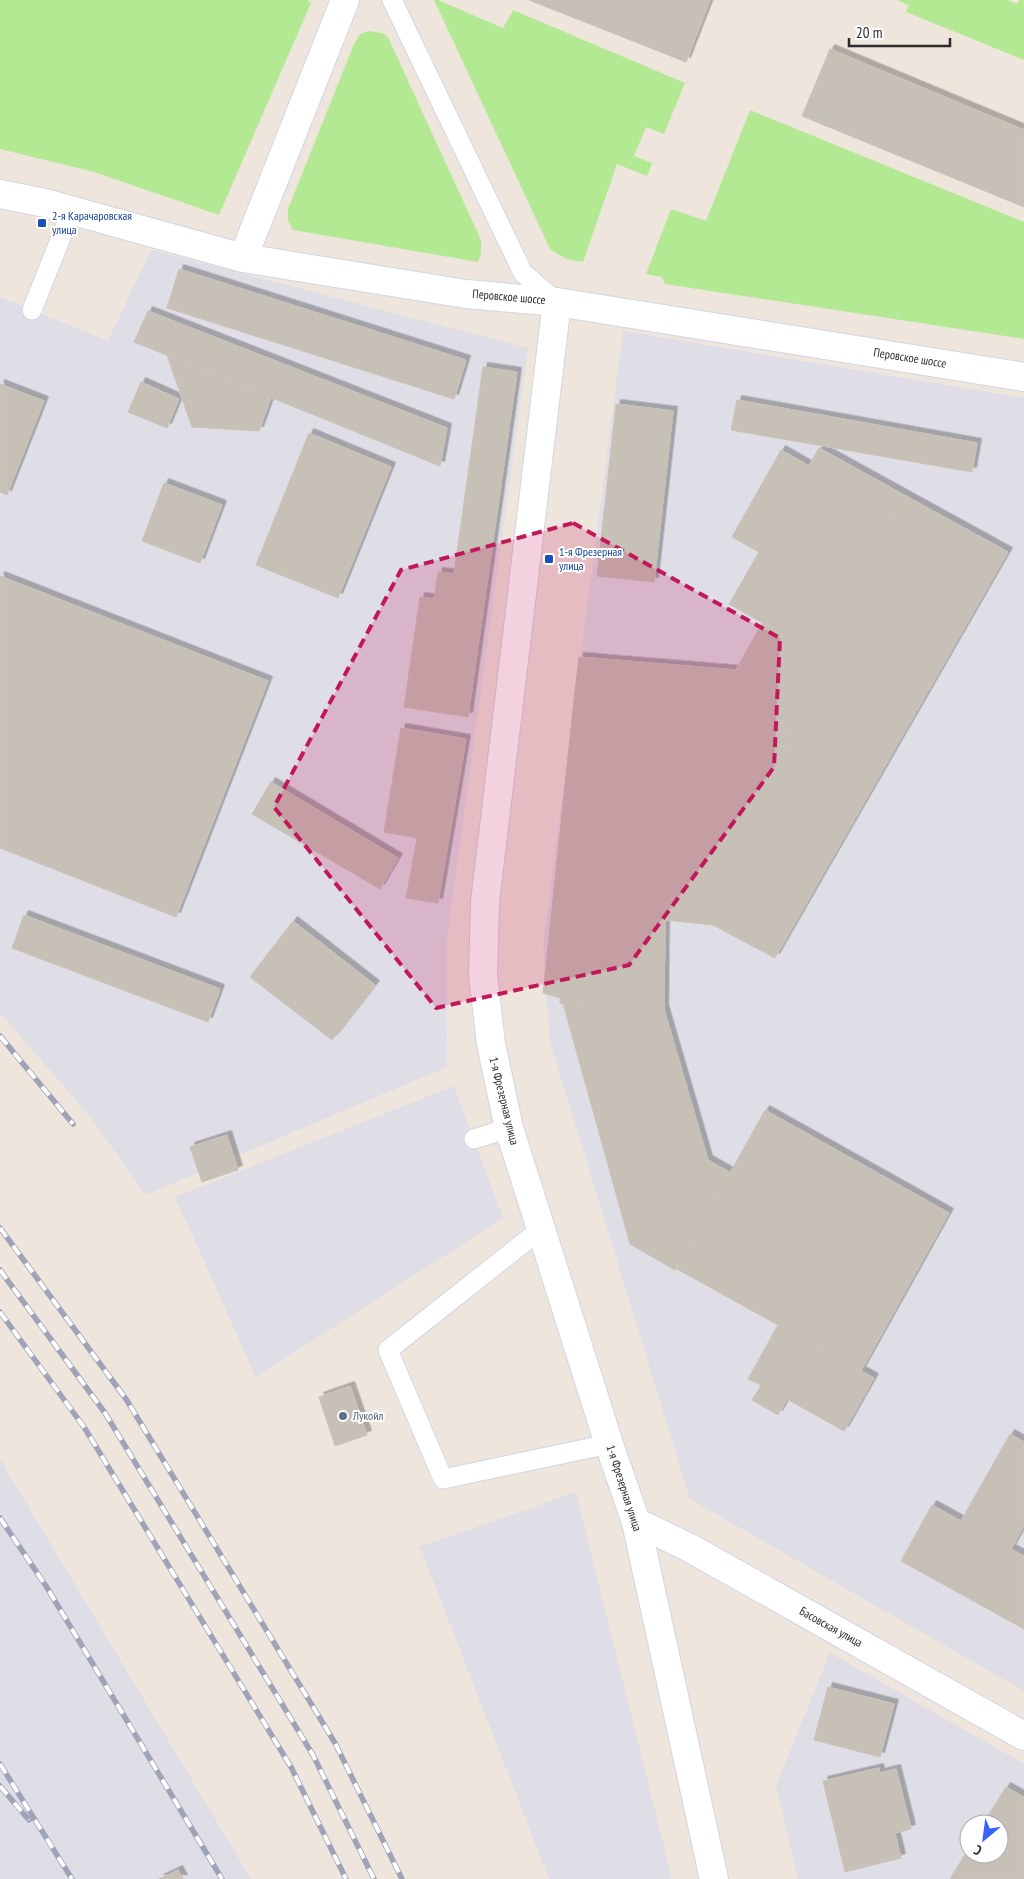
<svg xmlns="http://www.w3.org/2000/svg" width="1024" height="1879" font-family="'PT Sans Narrow',sans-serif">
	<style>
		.industrial { fill: #dfdde6; fill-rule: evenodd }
		.green { fill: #b4e994 }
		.building { fill: #c6c0b7; stroke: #cac2b5; filter: url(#shadow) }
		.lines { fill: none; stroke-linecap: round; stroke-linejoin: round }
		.lane-casing { stroke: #d1d5e5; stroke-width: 21 }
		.street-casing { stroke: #d1d5e5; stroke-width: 30 }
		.secondary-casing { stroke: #d1d5e5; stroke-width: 30 }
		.lane { stroke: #fff; stroke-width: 19 }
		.street { stroke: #fff; stroke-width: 28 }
		.secondary { stroke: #fff; stroke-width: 28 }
		.rail-casing { stroke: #9ea3b7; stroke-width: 5.5 }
		.rail { stroke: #fff; stroke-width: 4; stroke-dasharray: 11; stroke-linecap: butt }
		.marked { fill: #c2185b; fill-opacity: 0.2; stroke: #c2185b; stroke-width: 4; stroke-dasharray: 10 6; stroke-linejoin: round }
		.transit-dot { fill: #1a4fb4; stroke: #fff; stroke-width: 2 }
		.service-dot { fill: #5c6f8a; stroke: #fff; stroke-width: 2 }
		.labels { text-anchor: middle; stroke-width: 4; stroke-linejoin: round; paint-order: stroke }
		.transit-label { font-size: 12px; fill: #164399; stroke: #fff; text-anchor: start }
		.street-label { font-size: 12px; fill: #2b2b2b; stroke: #fff }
		.service-label { font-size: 12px; fill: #4e5e75; stroke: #fff; text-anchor: start }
	</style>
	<defs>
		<filter id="shadow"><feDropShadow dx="4.5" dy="-4.5" stdDeviation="0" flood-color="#0004"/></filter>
	</defs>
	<rect width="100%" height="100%" fill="#eee5dc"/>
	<!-- industrial -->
	<path class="industrial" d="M151 250 528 348 446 946 447 1067 145 1195 90 1116 0 1013V297L108 341Z
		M623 331 1024 398V1691L690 1499 550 1042 543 945Z
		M454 1086 503 1218 256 1377 175 1197Z
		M0 1459 251 1879H0Z
		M576 1492 672 1879H549L420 1547Z
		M830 1653 1024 1764V1879H798L776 1786ZM969 1824H999V1854H969Z"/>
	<!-- green -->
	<path class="green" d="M0 0H307L311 3 219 215 94 172 0 149Z
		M434 0H438L503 28 513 10 685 83 664 134 646 127 634 156 652 163 647 176 617 164 583 262 566 259 550 249Z
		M896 0H1008L1017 4 1019 0H1024V60L906 12 909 5Z
		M369 31 382 33 388 37 481 240V254L478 262 293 230 288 220V209L354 44 360 34Z
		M750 110 1024 222V339L665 284 662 277 646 274 671 209 706 221Z"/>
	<!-- building -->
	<path class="building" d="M529 0H710L686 62Z
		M830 49 1024 130V207L802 116Z
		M179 269 466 360 454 399 167 308Z
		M148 311 447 428 440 466 134 342Z
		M167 355 271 397 259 431 192 427Z
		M483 367 517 372 468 717 404 707 420 597 434 599 438 572 454 574Z
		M141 382 179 399 167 428 128 412Z
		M0 384 44 401 7 495 0 492Z
		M737 400 977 443 972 472 731 430Z
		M616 404 673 411 654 582 597 576Z
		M309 433 391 467 338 598 256 565Z
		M819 448 906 496 892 520 878 512 803 646 729 604 759 552 732 537 781 450 809 466Z
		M164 483 222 505 200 563 142 541Z
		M906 496 1008 552 775 958 713 925 665 920H628L633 864H651V775L649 766 793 745 785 678 878 512 892 520Z
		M0 576 268 681 176 917 0 848Z
		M762 623 803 646 785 678 793 745 649 766 640 718 612 705 574 700 579 657 736 670Z
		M574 700 612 705 640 718 651 775V864H633L628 920H665L664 1009 560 1003V998L543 993Z
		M401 728 466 739 438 903 406 898 417 838 384 832Z
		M271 782 398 858 380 889 252 814Z
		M24 915 220 989 208 1022 12 948Z
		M293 921 375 985 332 1040 250 977Z
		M563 1003 664 1009 708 1160 731 1173 675 1270 630 1244Z
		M765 1110 949 1213 861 1371 677 1269Z
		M227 1135 238 1170 202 1182 190 1147Z
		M778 1325 874 1378 844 1431 787 1399 778 1415 752 1400 761 1385 748 1379Z
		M350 1386 367 1435 335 1446 319 1397Z
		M1010 1434 1024 1442V1526L1011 1549 1024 1556V1629L901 1561 932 1505 961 1521Z
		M828 1687 894 1704 880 1757 814 1740Z
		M879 1768 880 1773 896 1769 911 1829 895 1833 901 1858 845 1872 823 1781Z
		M1006 1787 1024 1797V1879H950L969 1848V1854H999V1824H983Z
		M178 1870 183 1879H159Z"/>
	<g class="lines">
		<defs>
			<path id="lane" d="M392 0 523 273 557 302
				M32 310 72 210
				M474 1139 509 1128
				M541 1229 388 1350 443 1479 609 1444"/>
			<path id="street" d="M0 194 45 203 243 258 466 294 557 302
				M243 258 345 0
				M636 1522 690 1548 1024 1736"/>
			<path id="secondary" d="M714 1879 636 1522 609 1444 509 1128 491 1044 483 975 485 902 557 302 1024 377"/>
		</defs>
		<!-- lane casing -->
		<use href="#lane" class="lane-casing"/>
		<!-- street casing -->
		<use href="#street" class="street-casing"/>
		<!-- secondary casing -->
		<use href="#secondary" class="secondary-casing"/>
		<!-- lane -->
		<use href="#lane" class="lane"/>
		<!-- street -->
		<use href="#street" class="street"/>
		<!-- secondary -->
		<use href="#secondary" class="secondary"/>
		<defs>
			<path id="rail" d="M0 1036 73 1124
				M0 1228 126 1399 335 1743 402 1879
				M0 1270 105 1413 313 1755 374 1879
				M0 1312 84 1427 291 1767 346 1879
				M0 1518 46 1586 222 1879
				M0 1764 72 1879
				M0 1786 29 1820"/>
		</defs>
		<!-- rail casing -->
		<use href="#rail" class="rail-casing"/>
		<!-- rail -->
		<use href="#rail" class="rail"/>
	</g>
	<!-- marked area -->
	<path class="marked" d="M573 523 780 638 774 767 629 965 436 1008 274 807 401 570Z"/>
	<!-- markers -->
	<g class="transit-dot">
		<rect x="37" y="218" width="10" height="10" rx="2.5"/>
		<rect x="544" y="554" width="10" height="10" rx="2.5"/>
	</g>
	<circle class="service-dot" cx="343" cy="1416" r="5"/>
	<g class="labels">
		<!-- transit labels -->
		<g class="transit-label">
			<text x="52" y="220">2-я Карачаровская<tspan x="52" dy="14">улица</tspan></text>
			<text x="559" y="556">1-я Фрезерная<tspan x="559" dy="14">улица</tspan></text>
		</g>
		<!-- street labels -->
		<g class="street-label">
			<text transform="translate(509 297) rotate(5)" y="4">Перовское шоссе</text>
			<text transform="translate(910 358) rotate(9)" y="4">Перовское шоссе</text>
			<text transform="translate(504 1101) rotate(76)" y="4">1-я Фрезерная улица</text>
			<text transform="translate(624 1488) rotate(72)" y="4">1-я Фрезерная улица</text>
			<text transform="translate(831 1627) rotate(29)" y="4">Басовская улица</text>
		</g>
		<!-- service labels -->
		<g class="service-label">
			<text x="353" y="1420">Лукойл</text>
		</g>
	</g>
	<!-- north arrow -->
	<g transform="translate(984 1839) rotate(209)"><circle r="24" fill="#ffffff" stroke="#aaaaaa"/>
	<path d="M0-4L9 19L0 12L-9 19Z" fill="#3864ff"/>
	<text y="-8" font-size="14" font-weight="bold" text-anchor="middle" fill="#2b2b2b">С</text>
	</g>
	<!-- scale -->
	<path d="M849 38v8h101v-8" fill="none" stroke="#2b2b2b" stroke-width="2.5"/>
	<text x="856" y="38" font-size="15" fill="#2b2b2b" stroke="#ffffff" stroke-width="4" paint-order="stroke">20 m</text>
</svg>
